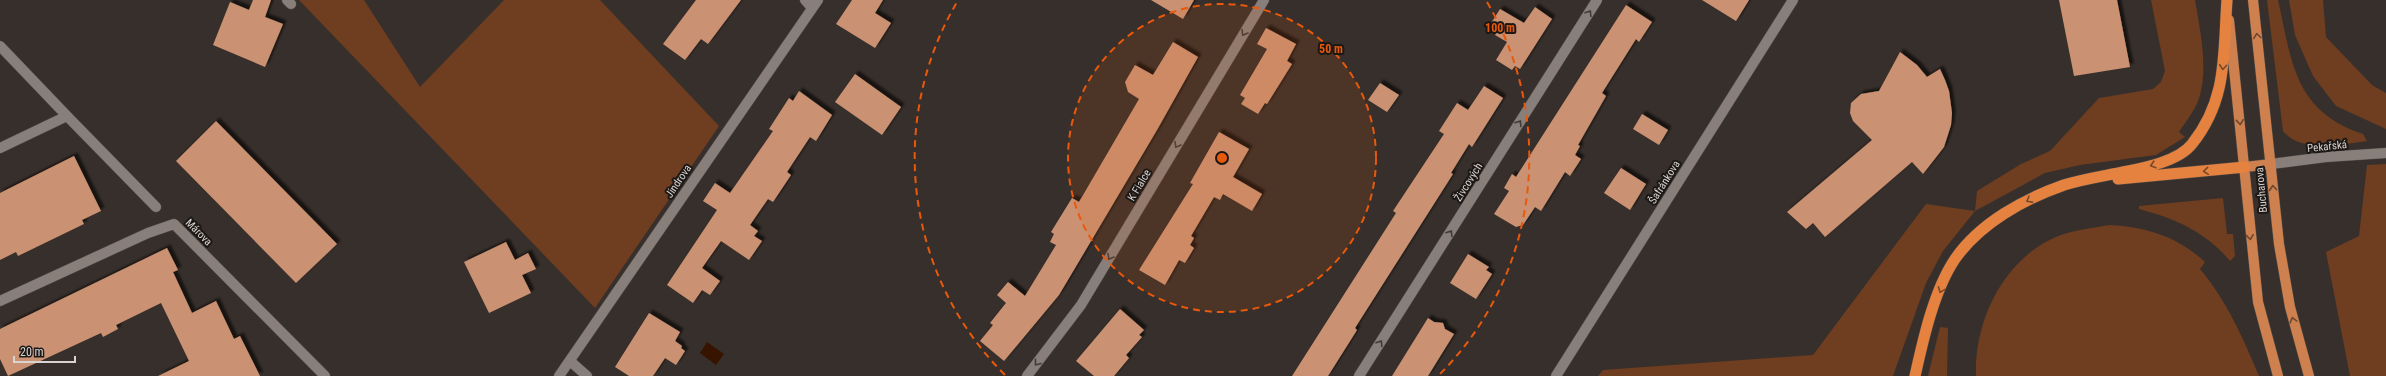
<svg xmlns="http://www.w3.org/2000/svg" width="2386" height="376" font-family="'Roboto Condensed',sans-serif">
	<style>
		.green { fill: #6f3d20 }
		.water { fill: #371400 }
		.building { fill: #ca9172; filter: url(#shadow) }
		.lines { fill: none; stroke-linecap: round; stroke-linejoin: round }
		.minor-casing { stroke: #524c48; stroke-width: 11 }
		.tertiary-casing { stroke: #524c48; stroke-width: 11 }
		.primary-casing { stroke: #524c48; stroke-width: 11 }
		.trunk-casing { stroke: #524c48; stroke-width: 12 }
		.minor { stroke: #887f7a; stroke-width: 10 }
		.tertiary { stroke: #887f7a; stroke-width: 10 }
		.primary { stroke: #ce814e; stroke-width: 10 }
		.trunk { stroke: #e68240; stroke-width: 11 }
		.oneway { stroke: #423c39 }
		.oneway2 { stroke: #6c472f }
		.oneway3 { stroke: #774829 }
		.ring { fill: none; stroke: #e8590c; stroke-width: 2; stroke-dasharray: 7 5 }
		.labels { text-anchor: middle; stroke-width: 4; stroke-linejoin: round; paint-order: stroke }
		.street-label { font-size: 11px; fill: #d9d3d1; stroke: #1c1816 }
		.centre { fill: #e8590c; stroke: #1c1816; stroke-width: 2 }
		.ring-label { font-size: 12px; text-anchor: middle; font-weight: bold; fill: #e8590c; stroke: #1c1816; stroke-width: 4; stroke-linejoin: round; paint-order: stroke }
	</style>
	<defs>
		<filter id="shadow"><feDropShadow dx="3.5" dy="-3.5" stdDeviation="1" flood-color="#0009"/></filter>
	</defs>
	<rect width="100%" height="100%" fill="#372f2b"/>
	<!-- green -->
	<path class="green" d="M299 0H364L420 87 504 0H600L719 126 595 308Z
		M2151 0H2195C2200 29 2208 66 2200 95 2197 108 2186 121 2179 132L2185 137 2156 155 2080 165 2045 173 1975 211 1943 251 1926 283 1893 376H1598L1603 370 1813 355 1926 204 1975 211 1977 191 2021 164 2050 151 2099 98 2153 89 2161 82 2165 71Z
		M2267 0H2278C2292 62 2294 111 2363 134L2367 141C2342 144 2301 154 2283 131Z
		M2289 0H2323L2326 37 2372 85 2386 93V129L2336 106 2313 76 2295 35Z
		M2386 164V376H2350L2326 252 2359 236 2367 165Z
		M2223 198 2227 234H2233L2235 256 2230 261C2206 232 2174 218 2139 209V206Z
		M2110 225C2147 227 2178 237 2205 262L2200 269C2227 301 2243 338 2259 376H1976C1974 321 2003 260 2056 237 2073 230 2092 228 2110 225Z
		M1940 327 1948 328 1947 376H1928Z"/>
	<!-- water -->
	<path class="water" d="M707 342 724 354 716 365 700 353Z"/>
	<!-- building -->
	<path class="building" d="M253 0H271L265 17 283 24 265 67 213 45 230 2 249 10Z
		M696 0H741L708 44 701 39 685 60 663 44Z
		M852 0H883L875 13 891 23 875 48 836 24Z
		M1151 0H1194L1183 19Z
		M1702 0H1749L1736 21Z
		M2059 0H2117L2130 67 2074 76Z
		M1626 5 1652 22 1639 42 1636 39 1602 93 1606 96 1578 145 1580 146 1575 155 1581 159 1570 176 1565 172 1541 211 1535 207 1523 225 1516 227 1494 214 1509 191 1504 188 1512 174 1516 177Z
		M1535 7 1552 19 1520 69 1515 66 1512 70 1496 60 1507 42 1495 35 1498 30 1490 25 1500 9 1524 23Z
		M1266 28 1296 44 1287 61 1292 64 1267 104 1265 103 1258 114 1241 104 1245 98 1240 95 1267 49 1257 44Z
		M1173 42 1198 57 1157 130 1059 295 1004 361 980 341 993 325 990 323 1006 303 997 295 1008 282 1025 296 1056 245 1050 242 1054 234 1051 232 1072 198 1079 202 1139 99 1128 92 1125 82 1135 65 1153 75Z
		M1900 52 1917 65 1927 77 1940 69 1945 80 1949 91 1952 113 1951 125 1944 147 1923 174 1912 162 1825 237 1813 223 1806 229 1787 212 1872 140 1853 121 1850 113 1851 103 1861 94 1879 91Z
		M855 74 901 107 882 135 835 102Z
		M1380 83 1399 95 1387 112 1368 100Z
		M1484 86 1503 98 1472 147 1469 144 1451 173 1453 174 1355 328 1357 330 1328 376H1292L1396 213 1393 211 1444 134 1439 131 1457 103 1468 110Z
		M799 91 832 115 816 141 810 137 787 172 791 175 773 202 768 199 750 225 758 231 754 236 762 241 749 260 721 241 702 268 720 281 710 295 702 290 693 303 667 285 717 210 703 201 715 183 730 193 773 131 769 129 789 98 793 101Z
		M1642 114 1668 130 1659 145 1633 129Z
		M216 121 337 244 296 283 176 161Z
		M1219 132 1249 149 1233 177 1262 194 1252 211 1223 194 1220 200 1214 197 1191 236 1194 238 1190 245 1194 248 1185 263 1179 260 1165 285 1139 270 1193 184 1190 183Z
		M74 156 101 211 82 220 84 224 18 256 16 252 0 260V193Z
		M1621 168 1646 184 1630 210 1604 193Z
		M506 242 515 260 528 253 536 269 522 275 531 293 489 313 464 262Z
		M167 248 178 270 173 272 192 313 216 301 234 339 240 336 260 376H158L189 361 161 303 116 325 118 329 103 337 101 333 8 376 0 359V329Z
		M1468 254 1489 267 1486 270 1492 274 1476 299 1450 283Z
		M1120 309 1144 330 1139 335 1142 337 1126 355 1129 358 1114 376H1094L1076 361Z
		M649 313 680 332 675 341 682 346 681 348 685 351 676 365 665 358 653 376H629L615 367Z
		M1428 318 1434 322 1443 323 1445 329 1454 334 1436 363 1428 376H1392Z"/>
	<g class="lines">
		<defs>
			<path id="minor" d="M287 0 291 4
				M805 0 812 8
				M0 46 67 116 0 148
				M67 116 156 207
				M0 301 148 233 174 224 325 376
				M570 361 587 376
				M559 376 818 0
				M1027 376 1081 305 1264 0
				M1359 376 1597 0
				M1556 376 1793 0"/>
			<path id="tertiary" d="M2271 164 2326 157 2386 153"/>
			<path id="primary" d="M2253 0 2279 244 2290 307 2309 376
				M2229 20 2258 302 2278 376
				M2245 167 2271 164"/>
			<path id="trunk" d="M2118 179 2245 167
				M1915 376C1923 340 1934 290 1955 259 1980 223 2024 199 2064 185 2083 179 2104 176 2123 172 2144 168 2179 161 2192 144 2228 99 2223 54 2227 0"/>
		</defs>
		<!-- minor casing -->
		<use href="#minor" class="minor-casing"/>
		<!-- tertiary casing -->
		<use href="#tertiary" class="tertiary-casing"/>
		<!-- primary casing -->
		<use href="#primary" class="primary-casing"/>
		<!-- trunk casing -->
		<use href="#trunk" class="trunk-casing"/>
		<!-- minor -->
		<use href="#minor" class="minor"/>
		<!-- tertiary -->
		<use href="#tertiary" class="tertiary"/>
		<!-- primary -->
		<use href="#primary" class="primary"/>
		<!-- trunk -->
		<use href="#trunk" class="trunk"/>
	</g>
	<!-- one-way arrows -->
	<defs><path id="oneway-chevron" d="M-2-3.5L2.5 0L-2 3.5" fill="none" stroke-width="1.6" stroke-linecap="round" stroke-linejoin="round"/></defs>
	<g class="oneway">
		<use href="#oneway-chevron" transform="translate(1589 13) rotate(-58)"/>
		<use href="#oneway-chevron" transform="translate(1244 33) rotate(121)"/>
		<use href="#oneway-chevron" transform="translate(1519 123) rotate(-58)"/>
		<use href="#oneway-chevron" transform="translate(1177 145) rotate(121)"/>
		<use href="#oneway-chevron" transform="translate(1450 233) rotate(-58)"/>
		<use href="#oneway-chevron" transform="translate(1110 257) rotate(121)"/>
		<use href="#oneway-chevron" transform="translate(1380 343) rotate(-58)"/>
		<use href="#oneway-chevron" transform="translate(1037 363) rotate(128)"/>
	</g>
	<g class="oneway2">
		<use href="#oneway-chevron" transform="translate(2257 36) rotate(-98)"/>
		<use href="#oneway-chevron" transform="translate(2240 122) rotate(84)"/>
		<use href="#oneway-chevron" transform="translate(2273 188) rotate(-95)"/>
		<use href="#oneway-chevron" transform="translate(2250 237) rotate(84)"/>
		<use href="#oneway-chevron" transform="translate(2293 320) rotate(-105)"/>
	</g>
	<g class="oneway3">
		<use href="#oneway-chevron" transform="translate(2223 67) rotate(95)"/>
		<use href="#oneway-chevron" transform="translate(2153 165) rotate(163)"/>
		<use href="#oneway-chevron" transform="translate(2206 171) rotate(175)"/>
		<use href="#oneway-chevron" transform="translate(2029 200) rotate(151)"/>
		<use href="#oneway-chevron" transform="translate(1941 290) rotate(111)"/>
	</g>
	<!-- distance rings -->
	<circle cx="1222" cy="158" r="154" fill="#e8590c" fill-opacity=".12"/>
	<g class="ring">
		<circle cx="1222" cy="158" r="154"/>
		<path d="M1005 375A307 307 0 0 1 957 2M1487 2A307 307 0 0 1 1439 375"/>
	</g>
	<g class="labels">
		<!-- street labels -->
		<g class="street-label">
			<text transform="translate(2327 146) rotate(-6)" y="4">Pekařská</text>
			<text transform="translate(678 181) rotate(-56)" y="4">Jindrova</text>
			<text transform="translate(1468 182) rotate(-58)" y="4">Živcových</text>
			<text transform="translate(1664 182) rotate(-58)" y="4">Šafránkova</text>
			<text transform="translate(1139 185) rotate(-59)" y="4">K Fialce</text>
			<text transform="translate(2261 190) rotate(-95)" y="4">Bucharova</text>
			<text transform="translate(199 232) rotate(45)" y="4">Márova</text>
		</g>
	</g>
	<circle cx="1222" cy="158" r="6" class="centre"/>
	<g class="ring-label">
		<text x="1500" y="32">100 m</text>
		<text x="1331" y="53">50 m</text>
	</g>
	<!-- scale -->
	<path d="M14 356v6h61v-6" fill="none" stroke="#d9d3d1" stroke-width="2"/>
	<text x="20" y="356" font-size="12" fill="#d9d3d1" stroke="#1c1816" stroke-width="3" paint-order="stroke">20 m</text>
</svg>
